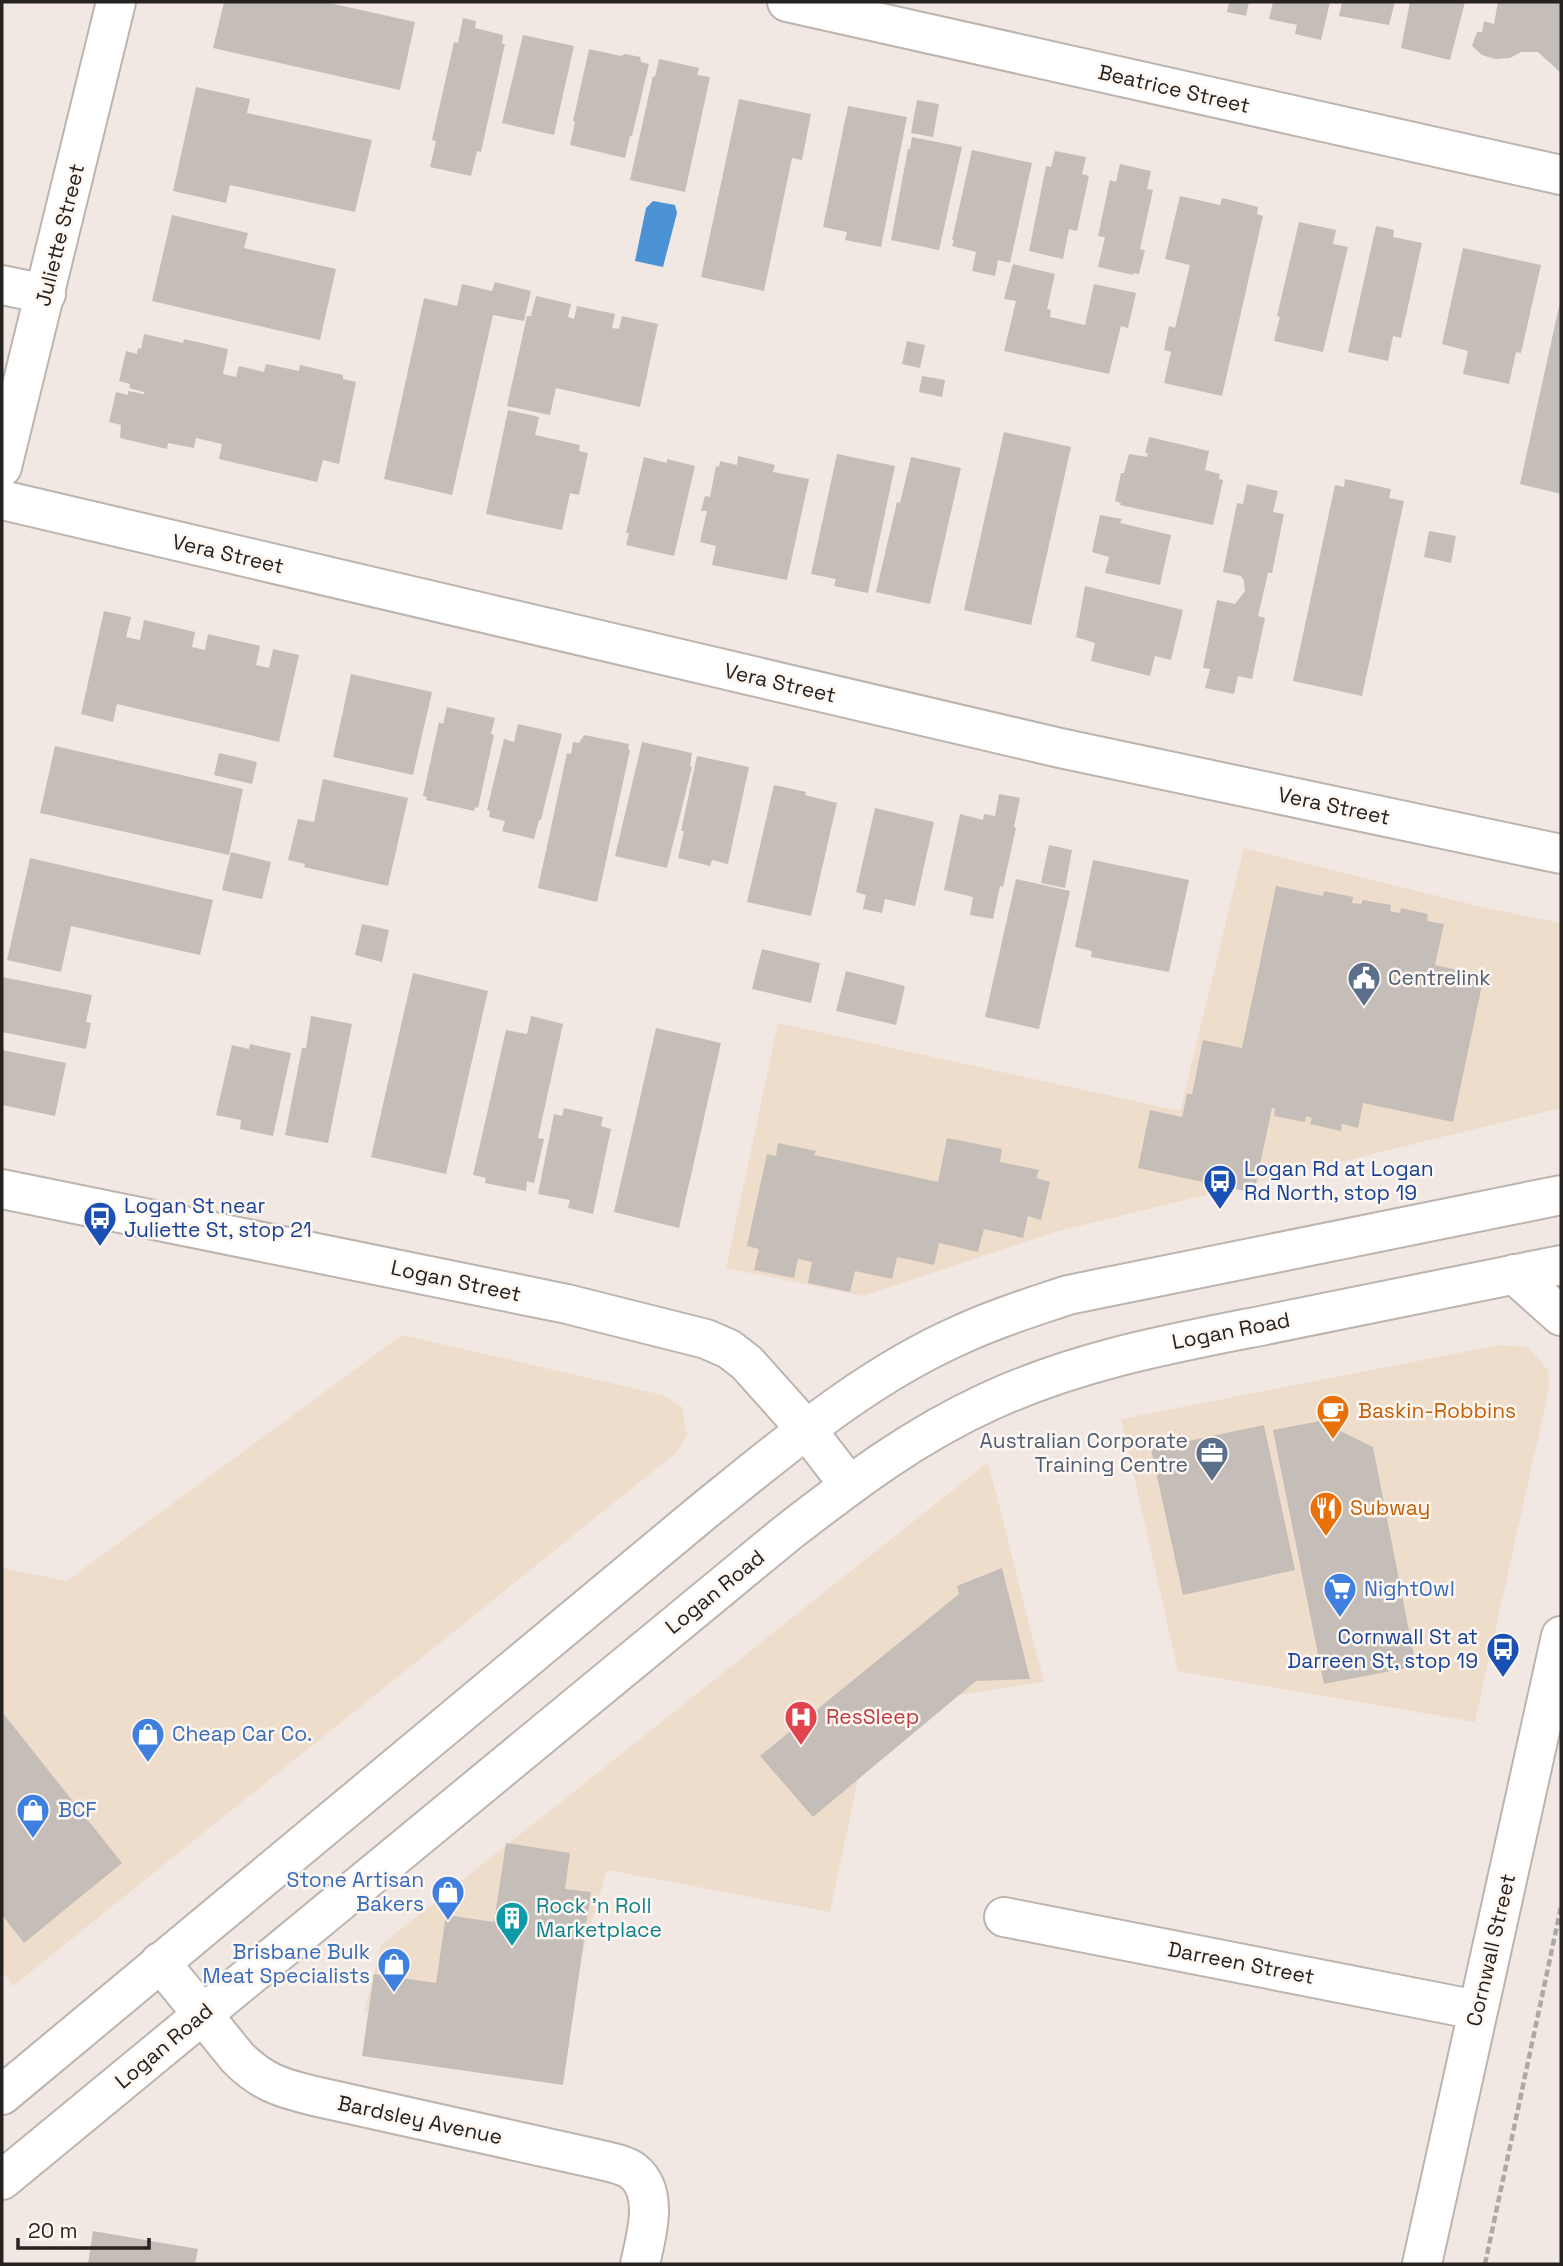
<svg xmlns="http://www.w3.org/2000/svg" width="1563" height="2266" font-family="'Space Grotesk',sans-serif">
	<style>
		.commercial { fill: #efddcc }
		.water { fill: #4b93d5 }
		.building { fill: #c5bdb8 }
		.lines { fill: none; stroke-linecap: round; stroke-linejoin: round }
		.minor-casing { stroke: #bcb4af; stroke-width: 42 }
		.major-casing { stroke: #bcb4af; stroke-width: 42 }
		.path { stroke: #aea7a3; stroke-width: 4.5; stroke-dasharray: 7 3.5; stroke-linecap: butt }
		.minor { stroke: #fff; stroke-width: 38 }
		.major { stroke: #fff; stroke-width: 38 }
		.labels { text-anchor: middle; stroke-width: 5; stroke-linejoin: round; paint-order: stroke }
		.street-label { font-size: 21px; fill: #252220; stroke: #fef6f0 }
		.service-label { font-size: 21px; fill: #4e5e75; stroke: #fef6f0; text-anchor: start }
		.transit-label { font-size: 21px; fill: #164399; stroke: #fef6f0; text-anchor: start }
		.food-label { font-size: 21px; fill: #c56008; stroke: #fef6f0; text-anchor: start }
		.shop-label { font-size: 21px; fill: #366cbe; stroke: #fef6f0; text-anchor: start }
		.health-label { font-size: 21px; fill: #be3a42; stroke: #fef6f0; text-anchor: start }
		.culture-label { font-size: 21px; fill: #0d838f; stroke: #fef6f0; text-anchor: start }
	</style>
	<rect width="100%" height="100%" fill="#f1e8e3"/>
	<!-- commercial -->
	<path class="commercial" d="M1244 848 1482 907 1561 923V1108L1054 1232 863 1296 726 1268 778 1023 1180 1111Z
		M402 1335 663 1395 682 1407 687 1435 676 1453 13 1986 2 1971V1568L67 1581Z
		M1499 1345 1528 1347 1548 1370 1550 1385 1475 1722 1178 1671 1121 1419Z
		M988 1462 1044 1682 938 1698 861 1765 830 1912 607 1870 554 2052 364 2012 381 1945Z"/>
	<!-- water -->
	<path class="water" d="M653 201 675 205 677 213 663 267 635 261 646 208Z"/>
	<!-- building -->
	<path class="building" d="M224 2H325L415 22 400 90 213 48Z
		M1229 2H1249L1246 16 1227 12Z
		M1273 2H1330L1321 40 1295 34 1297 25 1269 19Z
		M1342 2H1395L1389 25 1339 16Z
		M1410 2H1465L1450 60 1401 48Z
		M1498 2H1561V73L1538 52H1521L1510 58 1495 59 1482 55 1472 46 1477 32H1482L1484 21 1494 24Z
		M463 18 476 21 475 28 503 35 502 44H505L481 152 477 151 471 176 430 167 436 141 432 140 454 42 458 43Z
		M523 35 574 46 554 135 502 123Z
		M589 49 621 56 625 54 640 57 641 62 649 64 632 136H630L625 158 570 145 575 122 573 121Z
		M659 59 699 68 697 75 710 77 685 192 630 180 653 76 655 77Z
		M196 87 250 99 247 113 372 140 355 212 230 185 226 203 173 191Z
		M739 99 811 114 802 160 792 158 764 291 701 277Z
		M917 100 939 104 933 137 911 133Z
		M848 106 907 117 881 247 845 240 847 232 823 227Z
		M912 137 962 147 939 250 891 240 908 149H910Z
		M972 150 1032 163 1010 263 998 260 995 276 972 271 976 252 952 246 954 240H952Z
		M1055 151 1086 157 1082 174 1089 176 1077 231 1069 229 1063 259 1029 251 1046 166 1051 167Z
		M1120 164 1151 171 1147 189 1153 190 1140 249 1145 250 1139 274 1133 273V275L1098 267 1105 237 1098 236 1110 180 1116 182Z
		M1180 196 1220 205 1222 198 1258 207 1257 214 1263 216 1222 396 1164 383 1171 352 1164 350 1169 326 1175 328 1190 265 1165 259Z
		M172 215 248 233 244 248 336 269 320 340 152 301Z
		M1299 222 1336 230 1333 244 1348 247 1323 352 1274 341 1280 317 1277 316Z
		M1376 226 1394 230 1393 237 1422 243 1401 338 1393 336 1388 361 1348 352Z
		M1463 248 1541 265 1521 353 1516 352 1509 384 1463 374 1468 351 1442 344Z
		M1013 264 1055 274 1047 309 1051 310 1050 317 1085 325 1094 284 1136 293 1128 328 1121 326 1109 374 1004 351 1016 301 1004 299Z
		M495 282 531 291 524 321 493 315 452 495 384 479 424 298 457 306 462 284 492 291Z
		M536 296 571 304 568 317 574 319 577 306 615 314 612 328 619 329 622 316 658 324 640 407 556 388 550 415 507 406 527 316H531Z
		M1560 302H1561V494L1520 484Z
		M144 334 183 343 184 339 228 349 223 374 236 377 239 366 264 372 266 364 299 371 300 365 343 375V379L356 382 339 464 323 460 317 482 219 459 222 444 196 438 194 448 168 443 167 449 120 438 121 425 109 422 116 392 128 395V391L144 394V392L129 388 130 384 119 381 126 351 137 354 138 348 141 349Z
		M907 341 925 345 920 368 902 364Z
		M922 376 945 380 942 397 919 392Z
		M508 410 539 417 535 435 580 445 579 451 588 453 579 495 570 493 562 530 486 514Z
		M1004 432 1071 447 1031 625 964 610Z
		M1149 437 1209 451 1205 470 1220 474 1219 479 1223 480 1213 525 1120 505 1121 503 1115 501 1121 473H1124L1129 454 1147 457 1148 453H1145Z
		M837 454 895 466 868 593 834 586 836 579 811 574Z
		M738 456 775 465 773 472 809 479 787 580 712 565 716 546 700 542 707 511H701L705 496 710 497 716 466 719 467 720 461 737 465Z
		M644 457 667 463V459L695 466 674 556 626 545 629 533H626Z
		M911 457 961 468 930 604 876 592 897 502 900 503Z
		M1345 479 1391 489 1389 498 1404 501 1362 696 1293 681 1335 485 1344 487Z
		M1247 484 1278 491 1273 512 1284 514 1272 573H1268L1258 616 1265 618 1252 679 1238 676 1234 694 1205 688 1210 669 1203 668 1217 600 1235 604 1245 591 1244 581 1241 576 1223 572 1237 503 1243 504Z
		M1100 515 1122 519 1120 523 1171 535 1160 585 1105 573 1109 557 1092 552Z
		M1429 531 1456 536 1451 563 1424 557Z
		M1085 586 1183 610 1171 660 1155 656 1150 676 1091 661 1095 643 1076 637Z
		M104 611 131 617 126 637 140 640 144 620 195 632 192 647 205 650 208 634 260 646 256 665 269 668 273 649 299 655 279 742 117 704 113 722 81 714Z
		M351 674 432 692 413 775 333 757Z
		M447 707 495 718 491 734 494 735 478 808 475 807 474 811 426 800 427 797 423 796 439 722 443 724Z
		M518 724 562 734 541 820H539L534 839 502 831 505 821 489 817 490 811 487 810 504 739 514 742Z
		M584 735 629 744 628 749 630 750 597 902 538 888 567 753 571 754 573 742 579 743Z
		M642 742 692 753 690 766 692 767 667 868 615 856Z
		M55 746 243 789 229 855 40 813Z
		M219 753 257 762 252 784 214 775Z
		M697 756 749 767 728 864 712 860 710 866 678 858 684 831H681Z
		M323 779 408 798 388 886 304 867 305 864 288 860 298 819 314 822Z
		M774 785 806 792 805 795 837 803 811 916 747 902Z
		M999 794 1020 798 1014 827 1016 828 1003 887 1000 886 993 919 970 915 973 897 944 890 960 814 983 820 984 814 995 816Z
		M875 808 934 822 915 906 885 899 882 913 863 909 866 895 856 892Z
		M1049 845 1072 850 1065 888 1041 883Z
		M231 852 271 862 262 899 222 890Z
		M30 858 213 900 200 955 71 926 61 972 7 960Z
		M1093 860 1189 880 1169 972 1091 957 1092 951 1075 947Z
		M1016 879 1070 891 1039 1029 985 1017Z
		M1276 886 1323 896 1324 891 1353 897 1352 903 1361 904 1363 900 1391 905 1390 911 1400 913 1401 908 1428 914 1427 921 1444 924 1435 965 1484 976 1453 1122 1363 1103 1358 1128 1342 1124 1341 1131 1310 1124 1312 1118 1306 1116 1305 1122 1274 1116 1275 1108H1272L1254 1193 1138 1168 1150 1110 1182 1117 1187 1094H1192L1203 1040 1242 1048Z
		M362 924 389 930 382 962 355 955Z
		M762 949 820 963 811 1003 752 989Z
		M846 971 905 986 896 1025 836 1011Z
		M413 973 488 991 446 1174 371 1157Z
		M2 977 92 995 86 1022 91 1023 86 1049 2 1032Z
		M311 1016 352 1024 328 1143 285 1135 302 1048H306Z
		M531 1016 563 1024 538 1138 544 1139 534 1183 527 1181 526 1191 485 1183 486 1178 473 1175 506 1030 527 1034Z
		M656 1028 721 1043 679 1228 614 1212Z
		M250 1044 291 1053 273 1136 240 1129 241 1120 216 1115 232 1045 249 1049Z
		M2 1050 66 1063 55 1116 2 1105Z
		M564 1108 603 1117 601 1126 611 1129 593 1214 568 1208 570 1200 538 1194 554 1114 562 1116Z
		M947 1138 1002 1149 1000 1162 1039 1170 1036 1178 1050 1182 1041 1220 1028 1216 1023 1238 984 1229 978 1252 939 1243 934 1265 897 1257 892 1279 855 1271 850 1292 808 1283 812 1262 798 1259 794 1278 754 1270 759 1249 747 1246 767 1154 776 1156 778 1143 816 1151 814 1155 938 1182Z
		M1320 1421 1373 1447 1416 1666 1324 1684 1273 1430Z
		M1264 1425 1295 1570 1183 1595 1151 1449Z
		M1002 1568 1030 1679 976 1681 813 1817 760 1756 959 1594 957 1586Z
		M2 1712 122 1863 24 1943 2 1915Z
		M506 1843 570 1853 565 1889 591 1892 563 2085 362 2056 374 1974 436 1983 446 1915 494 1922Z
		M93 2231 198 2249 195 2264H88Z"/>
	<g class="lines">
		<defs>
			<path id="minor" d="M787 2 1561 175
				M2 285 46 294
				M2 500 1060 748 1561 854
				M2 1189 567 1304 706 1339 729 1349 747 1363 806 1429 849 1485
				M1004 1917 1477 2010
				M160 1962 237 2057C261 2082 281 2088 314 2096L597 2159C608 2162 623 2164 633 2171 660 2192 646 2237 640 2264"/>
			<path id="major" d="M2 467 116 2
				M1514 1274 1561 1316
				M2 2095 705 1510C786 1445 866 1376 962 1334 996 1318 1032 1307 1068 1295L1561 1195
				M2 2180 787 1533C853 1482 913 1436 990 1401 1080 1360 1169 1344 1265 1325 1364 1304 1463 1285 1561 1265
				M1422 2264 1561 1636"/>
		</defs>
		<!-- minor casing -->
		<use href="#minor" class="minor-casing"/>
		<!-- major casing -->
		<use href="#major" class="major-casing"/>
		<!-- path -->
		<path class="path" d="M1485 2264 1561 1907"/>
		<!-- minor -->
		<use href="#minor" class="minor"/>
		<!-- major -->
		<use href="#major" class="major"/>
	</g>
	<!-- icons -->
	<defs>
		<symbol id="civic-pin" viewBox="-11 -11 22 30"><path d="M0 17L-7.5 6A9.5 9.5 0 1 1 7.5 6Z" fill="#5c6f8a" stroke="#fef6f0"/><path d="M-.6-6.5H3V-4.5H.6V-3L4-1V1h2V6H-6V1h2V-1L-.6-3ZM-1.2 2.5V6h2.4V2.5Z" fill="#fff"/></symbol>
		<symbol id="bus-pin" viewBox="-11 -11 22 30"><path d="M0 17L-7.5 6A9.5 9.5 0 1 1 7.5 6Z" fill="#1a4fb4" stroke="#fef6f0"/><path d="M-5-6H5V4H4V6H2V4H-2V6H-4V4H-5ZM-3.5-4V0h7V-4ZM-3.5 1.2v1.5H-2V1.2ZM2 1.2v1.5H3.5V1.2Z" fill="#fff"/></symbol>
		<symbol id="cafe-pin" viewBox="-11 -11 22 30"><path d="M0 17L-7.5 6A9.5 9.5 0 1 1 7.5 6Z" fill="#e8710a" stroke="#fef6f0"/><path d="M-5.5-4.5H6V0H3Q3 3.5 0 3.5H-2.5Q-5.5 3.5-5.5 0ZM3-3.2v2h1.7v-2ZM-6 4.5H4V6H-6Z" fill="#fff"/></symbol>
		<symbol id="office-pin" viewBox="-11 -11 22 30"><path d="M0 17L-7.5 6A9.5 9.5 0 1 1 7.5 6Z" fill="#5c6f8a" stroke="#fef6f0"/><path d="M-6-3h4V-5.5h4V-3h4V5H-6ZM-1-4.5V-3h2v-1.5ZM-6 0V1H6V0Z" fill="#fff"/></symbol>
		<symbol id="restaurant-pin" viewBox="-11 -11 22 30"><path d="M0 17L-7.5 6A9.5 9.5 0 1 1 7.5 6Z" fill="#e8710a" stroke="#fef6f0"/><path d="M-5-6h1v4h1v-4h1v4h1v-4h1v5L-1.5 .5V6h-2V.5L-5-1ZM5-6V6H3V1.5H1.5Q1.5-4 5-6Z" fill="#fff"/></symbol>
		<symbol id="supermarket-pin" viewBox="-11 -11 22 30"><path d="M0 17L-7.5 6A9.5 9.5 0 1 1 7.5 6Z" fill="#3f7fe0" stroke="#fef6f0"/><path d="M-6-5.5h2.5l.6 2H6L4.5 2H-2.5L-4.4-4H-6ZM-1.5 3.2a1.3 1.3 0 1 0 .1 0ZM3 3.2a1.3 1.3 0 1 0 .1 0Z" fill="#fff"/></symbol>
		<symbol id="hospital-pin" viewBox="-11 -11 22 30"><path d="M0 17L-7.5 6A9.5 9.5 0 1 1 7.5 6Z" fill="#e0444e" stroke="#fef6f0"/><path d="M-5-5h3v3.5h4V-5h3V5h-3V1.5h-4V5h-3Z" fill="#fff"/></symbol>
		<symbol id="shop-pin" viewBox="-11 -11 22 30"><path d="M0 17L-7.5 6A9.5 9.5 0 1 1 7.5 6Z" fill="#3f7fe0" stroke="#fef6f0"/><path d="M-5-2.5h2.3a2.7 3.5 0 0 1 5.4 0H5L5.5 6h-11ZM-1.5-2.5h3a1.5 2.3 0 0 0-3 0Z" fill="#fff"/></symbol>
		<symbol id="building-pin" viewBox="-11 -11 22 30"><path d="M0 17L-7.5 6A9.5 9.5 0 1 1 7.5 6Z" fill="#0f9aa8" stroke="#fef6f0"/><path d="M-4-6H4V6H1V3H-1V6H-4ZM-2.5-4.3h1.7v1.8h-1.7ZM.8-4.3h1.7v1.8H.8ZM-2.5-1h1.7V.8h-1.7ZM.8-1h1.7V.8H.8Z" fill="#fff"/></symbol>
	</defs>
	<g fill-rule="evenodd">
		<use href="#civic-pin" x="1345" y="959" width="38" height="52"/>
		<use href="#bus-pin" x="1201" y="1162" width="38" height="52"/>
		<use href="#bus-pin" x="81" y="1199" width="38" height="52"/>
		<use href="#cafe-pin" x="1314" y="1392" width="38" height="52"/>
		<use href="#office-pin" x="1193" y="1434" width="38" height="52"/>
		<use href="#restaurant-pin" x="1307" y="1489" width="38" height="52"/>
		<use href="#supermarket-pin" x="1321" y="1570" width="38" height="52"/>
		<use href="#bus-pin" x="1484" y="1630" width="38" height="52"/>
		<use href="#hospital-pin" x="782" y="1698" width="38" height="52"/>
		<use href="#shop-pin" x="129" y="1715" width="38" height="52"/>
		<use href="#shop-pin" x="14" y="1791" width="38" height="52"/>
		<use href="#shop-pin" x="429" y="1873" width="38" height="52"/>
		<use href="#building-pin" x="493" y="1899" width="38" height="52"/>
		<use href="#shop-pin" x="375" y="1945" width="38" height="52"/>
	</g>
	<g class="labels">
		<!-- street labels -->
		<g class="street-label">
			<text transform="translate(1174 89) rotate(13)" y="7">Beatrice Street</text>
			<text transform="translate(60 235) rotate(-76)" y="7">Juliette Street</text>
			<text transform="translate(228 554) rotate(13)" y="7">Vera Street</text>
			<text transform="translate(780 683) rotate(13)" y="7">Vera Street</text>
			<text transform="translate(1334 806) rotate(12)" y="7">Vera Street</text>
			<text transform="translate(456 1281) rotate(12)" y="7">Logan Street</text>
			<text transform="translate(1231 1331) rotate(-11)" y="7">Logan Road</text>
			<text transform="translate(715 1592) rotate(-39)" y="7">Logan Road</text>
			<text transform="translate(1491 1950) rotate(-77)" y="7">Cornwall Street</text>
			<text transform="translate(1241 1963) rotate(11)" y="7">Darreen Street</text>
			<text transform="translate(164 2046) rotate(-40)" y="7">Logan Road</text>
			<text transform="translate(420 2120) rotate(12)" y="7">Bardsley Avenue</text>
		</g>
		<!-- service labels -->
		<g class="service-label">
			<text x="1388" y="985">Centrelink</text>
			<text x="1188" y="1448" text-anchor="end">Australian Corporate<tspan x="1188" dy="24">Training Centre</tspan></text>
		</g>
		<!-- transit labels -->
		<g class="transit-label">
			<text x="1244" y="1176">Logan Rd at Logan<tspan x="1244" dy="24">Rd North, stop 19</tspan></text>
			<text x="124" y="1213">Logan St near<tspan x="124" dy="24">Juliette St, stop 21</tspan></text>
			<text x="1478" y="1644" text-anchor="end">Cornwall St at<tspan x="1478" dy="24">Darreen St, stop 19</tspan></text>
		</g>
		<!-- food labels -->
		<g class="food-label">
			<text x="1358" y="1418">Baskin-Robbins</text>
			<text x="1350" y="1515">Subway</text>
		</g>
		<!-- shop labels -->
		<g class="shop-label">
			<text x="1364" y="1596">NightOwl</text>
			<text x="172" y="1741">Cheap Car Co.</text>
			<text x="58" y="1817">BCF</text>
			<text x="424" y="1887" text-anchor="end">Stone Artisan<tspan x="424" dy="24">Bakers</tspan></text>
			<text x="370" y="1959" text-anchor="end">Brisbane Bulk<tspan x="370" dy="24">Meat Specialists</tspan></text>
		</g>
		<!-- health labels -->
		<g class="health-label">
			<text x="826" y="1724">ResSleep</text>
		</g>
		<!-- culture labels -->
		<g class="culture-label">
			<text x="536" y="1913">Rock 'n Roll<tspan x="536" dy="24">Marketplace</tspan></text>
		</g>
	</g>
	<!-- border -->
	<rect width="1563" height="2266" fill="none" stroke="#252220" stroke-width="7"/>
	<!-- scale -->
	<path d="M18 2238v10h131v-10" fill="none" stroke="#252220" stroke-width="3.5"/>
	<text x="28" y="2238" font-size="21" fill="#252220" stroke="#fef6f0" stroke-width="5" paint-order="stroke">20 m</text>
</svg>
